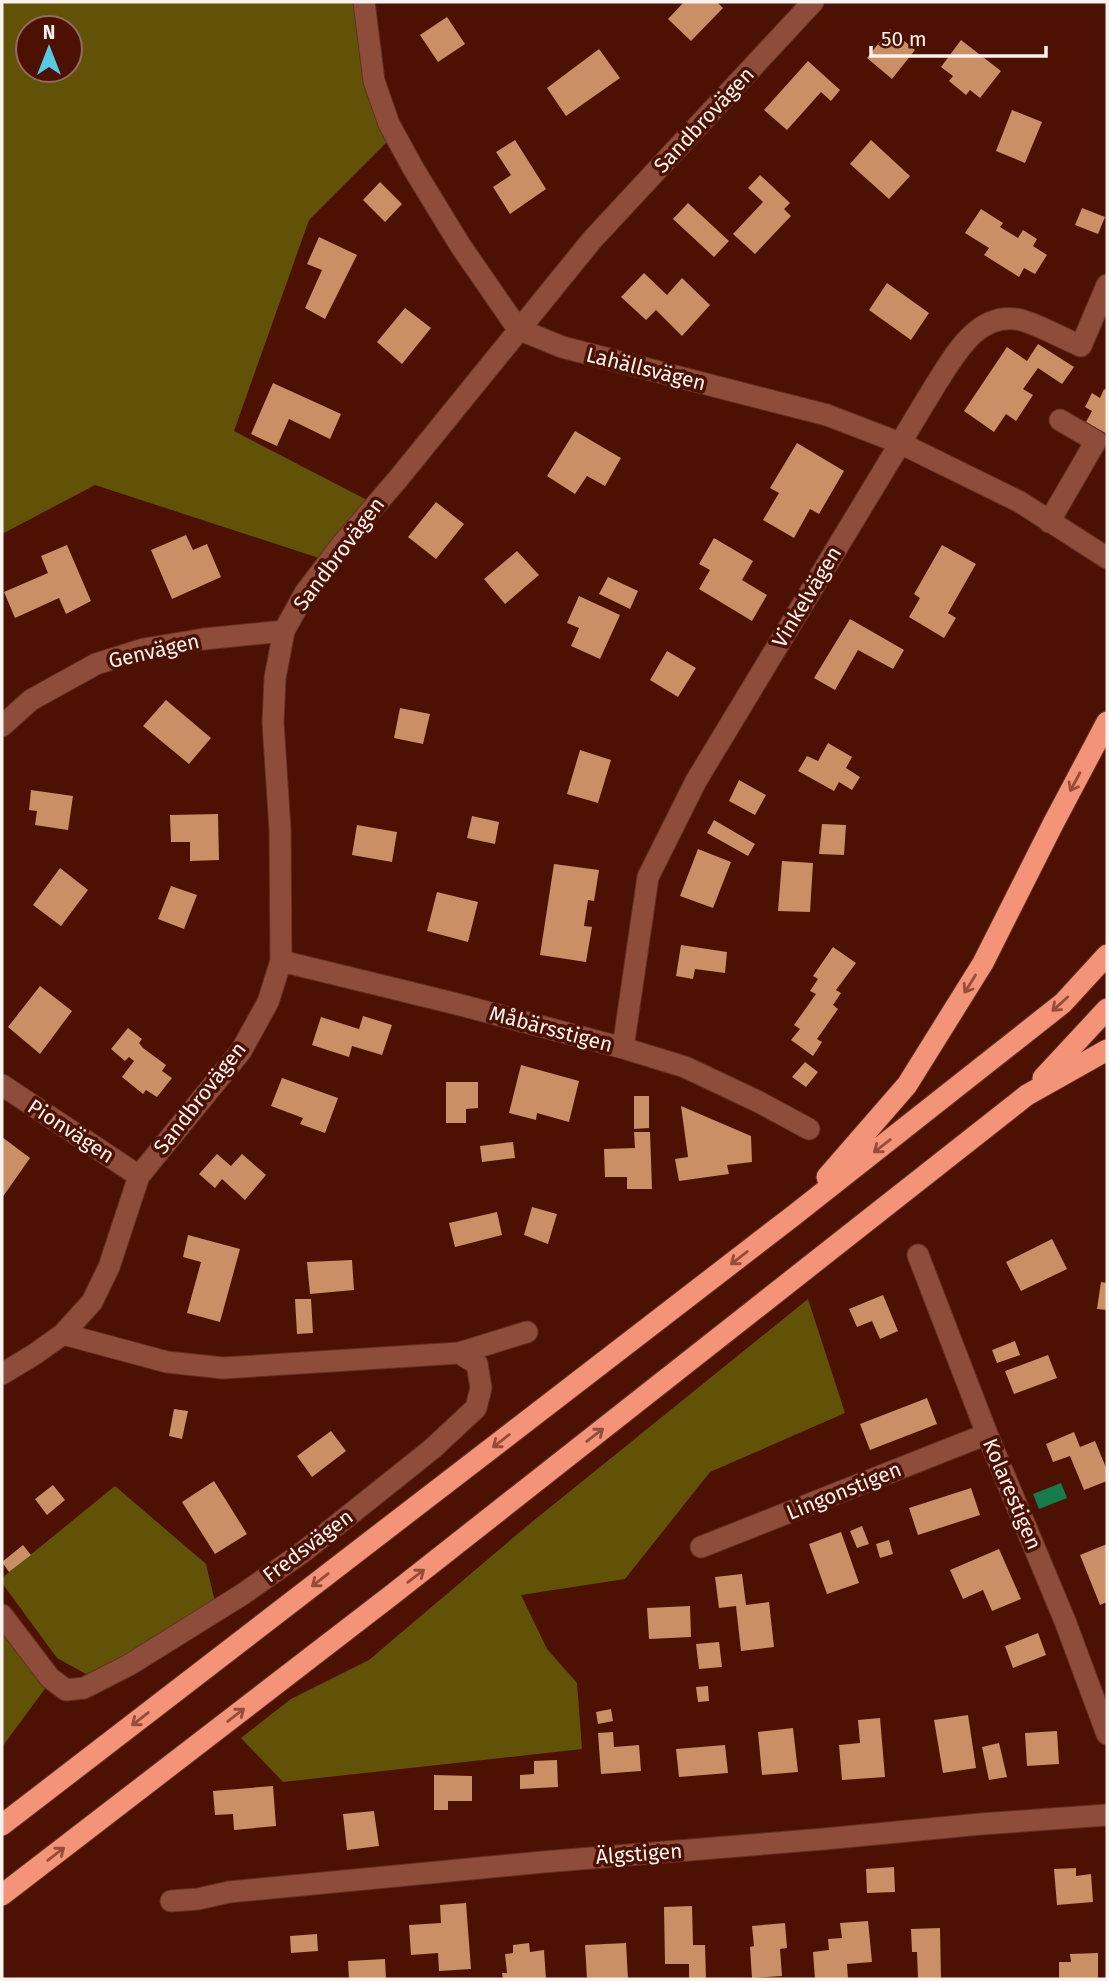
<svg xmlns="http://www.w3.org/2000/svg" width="1109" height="1981" font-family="'Fira Sans',sans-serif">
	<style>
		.forest { fill: #615208; fill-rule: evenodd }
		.water { fill: #187b4b }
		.building { fill: #cb8f65 }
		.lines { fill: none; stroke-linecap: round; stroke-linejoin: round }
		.minor-casing { stroke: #643023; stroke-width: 23 }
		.highway-casing { stroke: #643023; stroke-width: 23 }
		.minor { stroke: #8e4d3b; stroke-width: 21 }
		.highway { stroke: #f39378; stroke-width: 21 }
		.oneway { stroke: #974c37 }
		.labels { text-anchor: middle; stroke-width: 7; stroke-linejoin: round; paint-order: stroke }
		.street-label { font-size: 21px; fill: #faf2ef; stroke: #4c1102 }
	</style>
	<rect width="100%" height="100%" fill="#4c1102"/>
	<!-- forest -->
	<path class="forest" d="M2 2H356L388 141 309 220 234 431 367 500 322 559 95 485 2 534ZM28 28H70V70H28Z
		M808 1299 845 1413 710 1472 625 1579 521 1595 547 1649 577 1683 582 1749 283 1782 241 1738 291 1699 369 1660 527 1526Z
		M115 1486 206 1564 216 1606 175 1634 86 1674 57 1658 2 1583V1578Z
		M2 1631 47 1686 2 1747Z"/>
	<!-- water -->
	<path class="water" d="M1061 1483 1067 1498 1039 1509 1033 1494Z"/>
	<!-- building -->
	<path class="building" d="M684 2H717L723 8 691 41 668 19Z
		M447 17 465 44 438 62 420 35Z
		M890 29 915 50 892 79 867 58Z
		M961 40 1001 71 980 98 970 90 966 95 949 81 953 76 941 67Z
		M599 49 620 78 566 116 547 88Z
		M808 61 840 90 831 101 821 92 787 130 764 110Z
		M1012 110 1042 122 1025 163 996 151Z
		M515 140 546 189 510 214 493 187 511 175 496 152Z
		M871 140 910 176 889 199 850 164Z
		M760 175 790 203 784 209 791 216 755 254 733 234 763 202 748 188Z
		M380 182 402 204 385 222 363 200Z
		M688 203 729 241 714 257 673 219Z
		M1082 208 1105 217 1098 234 1075 225Z
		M981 209 1003 223 1000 227 1018 238 1023 230 1037 239 1033 246 1047 255 1035 274 1024 268 1019 277 984 255 989 248 965 233Z
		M319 237 357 255 325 319 305 308 322 270 307 264Z
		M644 273 667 295 682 278 710 305 682 336 656 310 646 320 621 297Z
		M887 283 929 313 911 340 869 310Z
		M405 308 431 328 402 364 377 342Z
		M1038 344 1074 367 1062 384 1038 368 1023 389 1033 395 1016 421 1006 414 994 432 964 411 1007 347 1027 361Z
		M273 383 341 414 330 439 289 419 277 446 251 434Z
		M1104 389 1107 391V434L1086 422 1092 411 1085 407 1092 393 1100 398Z
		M575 431 621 458 605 486 587 476 575 494 547 476Z
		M797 443 844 471 819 514 810 509 794 538 763 520 779 493 770 488Z
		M436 502 464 524 436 559 408 537Z
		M186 535 193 550 207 544 221 577 172 599 151 550Z
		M714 538 753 561 742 580 767 595 752 621 699 589 710 570 699 564Z
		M67 545 91 601 66 614 59 598 15 618 4 592 48 573 41 556Z
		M942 545 976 564 948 613 956 618 944 638 909 617 920 598 914 594Z
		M517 551 539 575 505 604 484 579Z
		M608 577 638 591 630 609 599 594Z
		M579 596 620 615 600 659 571 646 579 628 567 623Z
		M850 619 904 650 893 669 858 650 835 690 814 678Z
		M667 651 696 668 678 697 650 680Z
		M166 700 211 738 189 764 143 726Z
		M400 708 430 714 423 744 394 738Z
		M828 743 852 757 846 768 860 777 852 790 839 782 834 791 798 771 807 756 818 761Z
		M580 750 611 760 598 803 567 794Z
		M739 780 766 795 755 815 729 801Z
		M31 790 73 796 68 830 35 825 37 811 29 810Z
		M218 814 219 860 190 861V842H171L170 815Z
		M472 816 499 822 495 844 467 838Z
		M714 820 755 844 748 856 707 833Z
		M822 824 846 825 844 855 819 854Z
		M357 825 397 832 392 862 352 855Z
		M698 849 731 862 713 908 680 896Z
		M782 861 813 863 810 912 778 911Z
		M554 864 599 870 594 901 588 900 584 926 592 927 586 962 540 955Z
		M60 868 88 890 61 926 33 905Z
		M171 886 197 895 184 929 158 919Z
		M437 892 478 902 468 942 427 931Z
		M681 945 727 952 725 973 695 969 693 979 676 976Z
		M833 947 856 963 836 990 841 993 833 1005 838 1009 817 1039 822 1042 813 1056 791 1040 800 1029 794 1025 816 994 810 991 818 979 813 976Z
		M40 986 72 1011 40 1054 8 1027Z
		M363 1016 392 1025 382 1055 352 1046 349 1057 312 1045 321 1017 359 1029Z
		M128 1028 142 1039 139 1043 143 1048 166 1065 162 1071 172 1078 157 1097 146 1090 143 1094 122 1077 134 1061 129 1057 125 1061 111 1049Z
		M805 1062 818 1072 806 1087 792 1077Z
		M521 1065 579 1081 569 1122 537 1113 536 1120 509 1113Z
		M282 1078 338 1098 325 1133 300 1124 303 1118 271 1106Z
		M446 1082H478V1108L466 1109V1123H446Z
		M634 1096H649V1128L634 1129Z
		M681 1106 751 1136 752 1162 727 1165 729 1174 679 1181 675 1159 688 1157Z
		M634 1132H650L652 1189H627V1177H605L604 1149 635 1148Z
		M2 1137 30 1158 2 1198Z
		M513 1142 515 1158 482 1162 480 1146Z
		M217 1154 231 1166 242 1154 266 1175 245 1200 222 1179 215 1188 199 1174Z
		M532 1207 557 1214 548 1244 524 1235Z
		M497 1212 502 1235 455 1247 449 1223Z
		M188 1235 240 1249 220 1322 187 1313 201 1262 183 1257Z
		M1052 1239 1067 1269 1021 1291 1006 1262Z
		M352 1260 354 1290 310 1294 307 1262Z
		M1101 1282 1107 1283V1310L1097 1309Z
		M883 1295 898 1331 880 1339 872 1321 857 1327 849 1309Z
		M295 1299H311L313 1333 297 1334Z
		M1015 1341 1020 1355 997 1363 992 1350Z
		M1048 1355 1057 1378 1014 1394 1005 1371Z
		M927 1398 937 1424 870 1450 860 1424Z
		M174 1409 188 1411 182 1439 169 1436Z
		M331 1431 346 1451 312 1477 297 1456Z
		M1074 1432 1080 1447 1095 1441 1107 1470V1481L1084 1490 1070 1456 1053 1462 1046 1444Z
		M214 1481 247 1534 215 1554 182 1502Z
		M53 1485 65 1500 47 1515 35 1499Z
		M971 1488 980 1515 918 1535 909 1508Z
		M862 1526 869 1544 857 1548 850 1531Z
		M841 1532 859 1583 827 1594 809 1544Z
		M889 1540 893 1554 880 1558 876 1544Z
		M1107 1544V1602L1100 1605 1080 1555Z
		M23 1545 31 1555 9 1572 2 1562Z
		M999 1549 1021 1599 992 1611 983 1590 963 1599 950 1570Z
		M742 1574 746 1605 769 1602 774 1647 741 1651 736 1606 719 1608 715 1577Z
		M690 1606 691 1637 649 1639 647 1608Z
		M1038 1633 1046 1655 1013 1668 1005 1646Z
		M719 1642 722 1667 699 1669 696 1644Z
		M708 1686 709 1701 698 1702 696 1687Z
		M611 1709 613 1721 598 1724 596 1712Z
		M968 1715 976 1768 943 1773 934 1720Z
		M880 1718 885 1777 842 1780 839 1745 860 1743 858 1720Z
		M793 1728 798 1772 762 1775 758 1732Z
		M1057 1731 1059 1764 1027 1766 1025 1733Z
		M613 1732 614 1747 639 1745 641 1771 601 1774 598 1733Z
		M999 1743 1007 1777 989 1780 982 1747Z
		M725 1745 728 1773 679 1777 676 1749Z
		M557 1760 558 1787 520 1789V1775L534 1774V1761Z
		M434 1775 472 1776V1801H448V1810H434Z
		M273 1786 276 1826 234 1830 233 1814 215 1815 213 1791Z
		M374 1811 379 1846 347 1850 343 1814Z
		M894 1867 895 1892 867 1893 866 1869Z
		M1076 1868V1876L1091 1874 1093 1902 1057 1905 1054 1869Z
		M466 1903 471 1969 439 1971 438 1953 411 1955 409 1925 441 1923 440 1905Z
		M692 1906 693 1945H705L706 1979H689V1964H665L664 1907Z
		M868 1921 872 1962 847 1964 848 1979H815L813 1952 829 1950 828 1939 842 1938 840 1923Z
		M785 1923 787 1948 780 1949 782 1976 752 1978 750 1947 754 1946 752 1926Z
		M940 1928 941 1978H918L917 1952H912L911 1929Z
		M317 1934 318 1951 291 1953 290 1936Z
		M529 1943 530 1952 544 1950 546 1979H503L502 1973H507L505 1954 513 1953V1945Z
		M626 1943 628 1979H587L585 1945Z
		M1098 1953V1979H1059V1962H1071L1070 1954Z
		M385 1959 386 1979H349L348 1961Z"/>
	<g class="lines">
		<defs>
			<path id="minor" d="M364 2 374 81 389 124 413 168 460 245 518 329 562 347 827 415 900 443 1020 502 1107 558
				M1049 522 1096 441 1060 420
				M2 726 31 700 96 664 144 649 204 639 284 631
				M281 961 453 1003 623 1048 685 1067 759 1102 809 1129
				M623 1048 648 877 696 781 936 384C955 355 978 310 1021 320 1037 324 1064 339 1081 346L1107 285
				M2 1085 139 1176
				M918 1255 987 1434 1065 1621 1107 1734
				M459 1353 527 1332
				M2 1374 35 1354 63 1334 92 1302 109 1267 139 1176 241 1051 268 1002 281 961 280 829 273 723 275 678 284 631 305 593 342 544 398 479 592 240 813 2
				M701 1547 987 1434
				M2 1615 50 1678 66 1690 84 1688 129 1665 243 1594 303 1552 432 1449 476 1408 481 1388 477 1364 459 1353 223 1368 167 1362 63 1334
				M171 1901 198 1899 229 1892 543 1862 824 1839 981 1824 1107 1815"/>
			<path id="highway" d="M1043 1078 1107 1009
				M827 1177 907 1085 983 963 1053 824 1107 722
				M2 1825 793 1216 1063 1003 1107 955
				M2 1895 393 1594 1027 1095 1107 1050"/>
		</defs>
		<!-- minor casing -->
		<use href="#minor" class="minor-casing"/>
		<!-- highway casing -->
		<use href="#highway" class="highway-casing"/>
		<!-- minor -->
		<use href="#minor" class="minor"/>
		<!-- highway -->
		<use href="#highway" class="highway"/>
	</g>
	<!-- one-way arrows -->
	<defs><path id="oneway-shaft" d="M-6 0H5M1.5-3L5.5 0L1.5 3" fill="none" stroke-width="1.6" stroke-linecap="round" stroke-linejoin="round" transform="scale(1.75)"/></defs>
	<g class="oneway">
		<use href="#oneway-shaft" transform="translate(1075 782) rotate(118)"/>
		<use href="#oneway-shaft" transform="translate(970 984) rotate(122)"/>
		<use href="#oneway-shaft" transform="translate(1060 1004) rotate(138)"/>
		<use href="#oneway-shaft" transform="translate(882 1146) rotate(142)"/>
		<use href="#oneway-shaft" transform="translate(739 1258) rotate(142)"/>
		<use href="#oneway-shaft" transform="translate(595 1435) rotate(-38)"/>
		<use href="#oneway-shaft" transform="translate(501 1441) rotate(142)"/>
		<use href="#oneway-shaft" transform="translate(416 1576) rotate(-38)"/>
		<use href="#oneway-shaft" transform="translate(320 1580) rotate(142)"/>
		<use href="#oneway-shaft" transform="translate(236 1715) rotate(-38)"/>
		<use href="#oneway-shaft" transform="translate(140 1719) rotate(142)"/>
		<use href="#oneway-shaft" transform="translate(56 1854) rotate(-38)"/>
	</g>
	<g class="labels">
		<!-- street labels -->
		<g class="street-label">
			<text transform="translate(704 120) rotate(-47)" y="7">Sandbrovägen</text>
			<text transform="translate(646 369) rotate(14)" y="7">Lahällsvägen</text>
			<text transform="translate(339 554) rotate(-53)" y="7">Sandbrovägen</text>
			<text transform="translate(807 597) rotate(-59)" y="7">Vinkelvägen</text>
			<text transform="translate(154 651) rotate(-13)" y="7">Genvägen</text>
			<text transform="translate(551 1029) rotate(15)" y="7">Måbärsstigen</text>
			<text transform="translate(200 1098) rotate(-52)" y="7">Sandbrovägen</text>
			<text transform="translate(71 1131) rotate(33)" y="7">Pionvägen</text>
			<text transform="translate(844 1491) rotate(-22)" y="7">Lingonstigen</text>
			<text transform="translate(1012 1494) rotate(67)" y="7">Kolarestigen</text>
			<text transform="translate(308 1546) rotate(-37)" y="7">Fredsvägen</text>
			<text transform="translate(639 1854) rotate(-4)" y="7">Älgstigen</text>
		</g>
	</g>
	<!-- border -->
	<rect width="1109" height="1981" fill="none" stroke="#faf2ef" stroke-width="7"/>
	<!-- north arrow -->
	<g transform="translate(49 49)"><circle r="33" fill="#4c1102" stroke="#926b61" stroke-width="2"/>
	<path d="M0-5L12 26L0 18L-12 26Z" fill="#58c9e3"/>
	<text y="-10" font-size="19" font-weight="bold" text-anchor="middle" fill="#faf2ef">N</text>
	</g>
	<!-- scale -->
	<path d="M871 46v10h175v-10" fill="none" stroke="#faf2ef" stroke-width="3.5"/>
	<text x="881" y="46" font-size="21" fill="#faf2ef" stroke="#4c1102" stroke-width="5" paint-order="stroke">50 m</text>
</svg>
